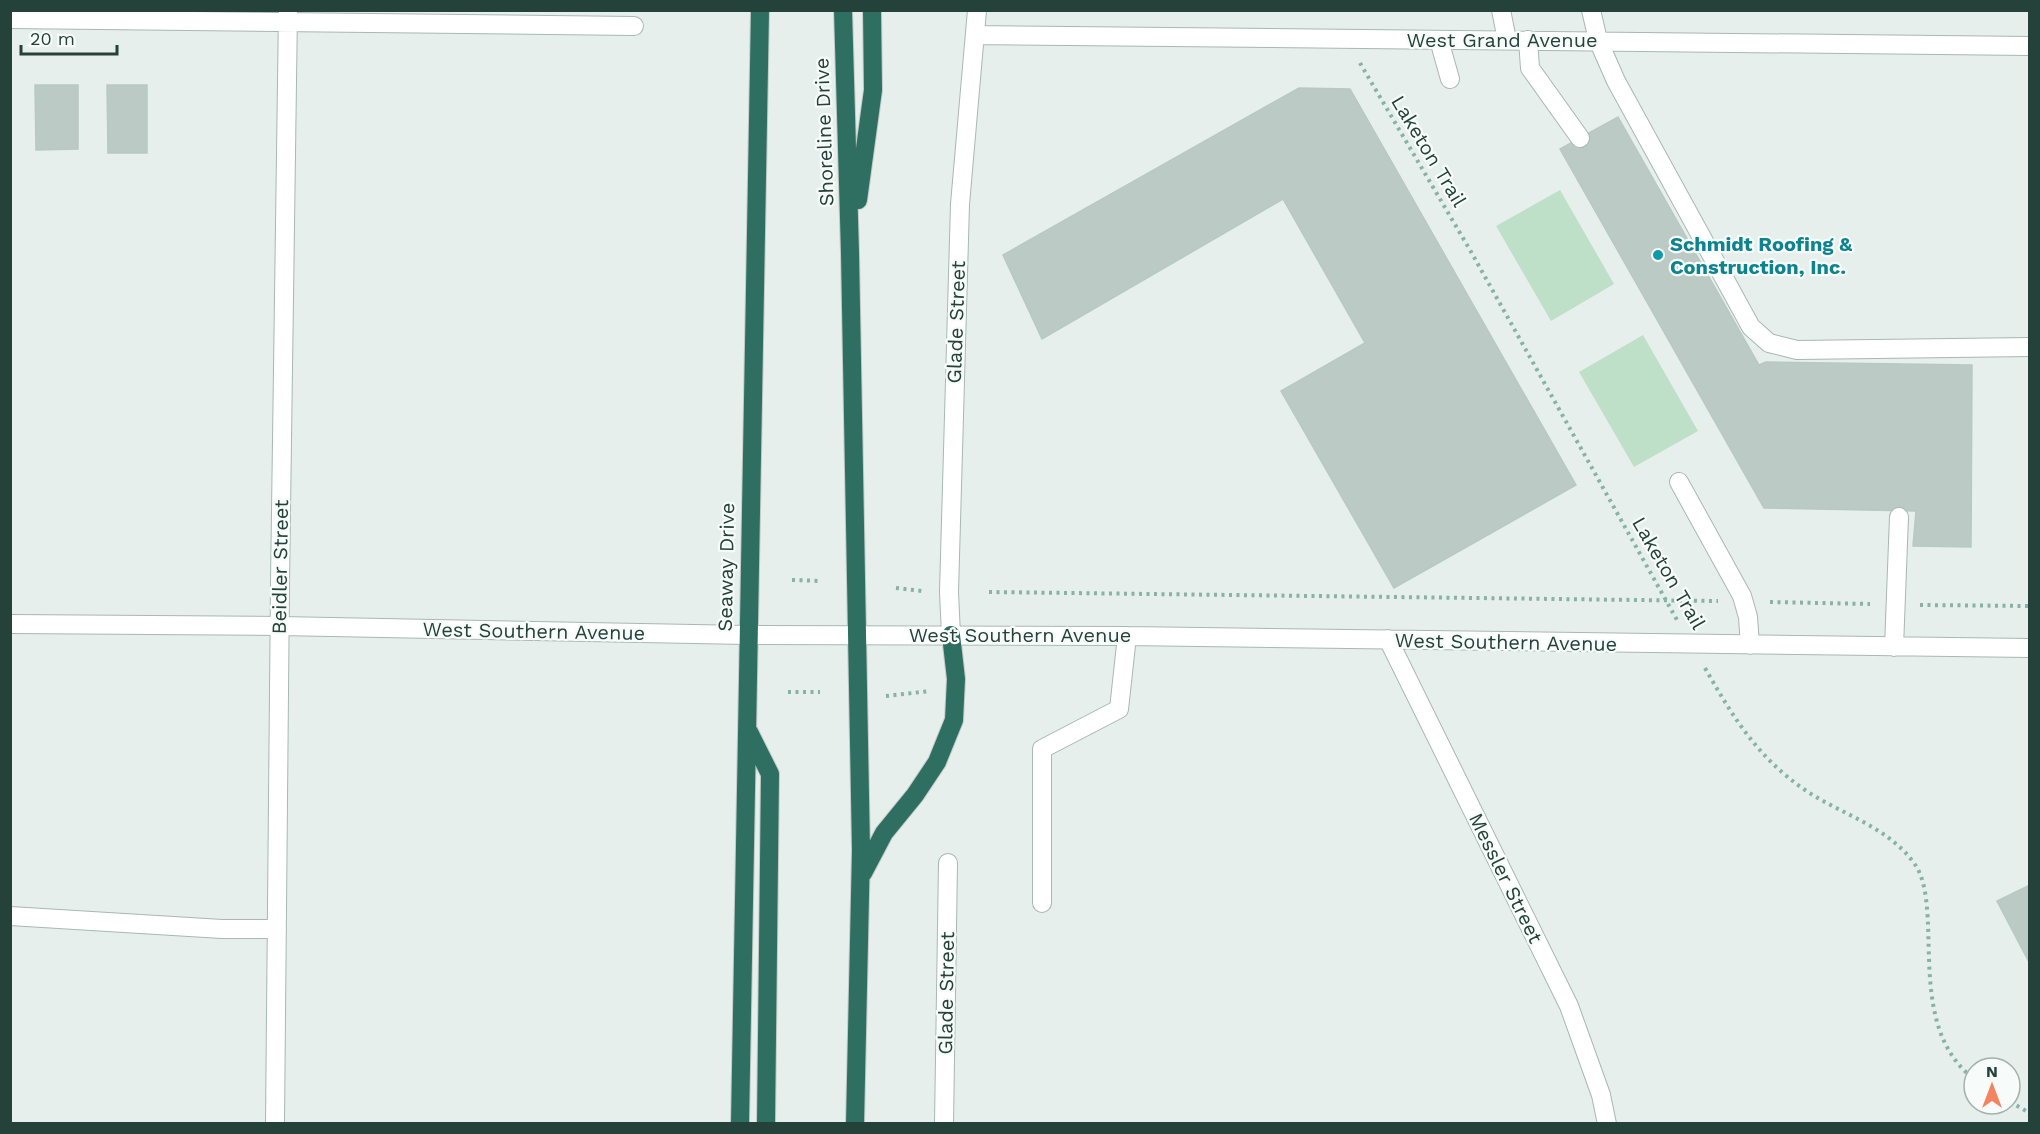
<svg xmlns="http://www.w3.org/2000/svg" width="2040" height="1134" font-family="'Work Sans',sans-serif">
	<style>
		.green { fill: #bfe0c8 }
		.building { fill: #bbcac4; stroke: #b8c9c2; stroke-width: 1.5 }
		.lines { fill: none; stroke-linecap: round; stroke-linejoin: round }
		.minor-casing { stroke: #a8b8b2; stroke-width: 20 }
		.highway-casing { stroke: #c2cac8; stroke-width: 20 }
		.path { stroke: #86b3a5; stroke-width: 4; stroke-dasharray: 3 4.5; stroke-linecap: butt }
		.minor { stroke: #fff; stroke-width: 18 }
		.highway { stroke: #2f6f62; stroke-width: 18 }
		.culture-dot { fill: #0f9aa8; stroke: #f7fbf9; stroke-width: 2 }
		.labels { text-anchor: middle; stroke-width: 4.5; stroke-linejoin: round; paint-order: stroke }
		.street-label { font-size: 20px; fill: #24423a; stroke: #f7fbf9 }
		.culture-label { font-size: 20px; font-weight: bold; fill: #0d838f; stroke: #f7fbf9; text-anchor: start }
	</style>
	<rect width="100%" height="100%" fill="#e6efeb"/>
	<!-- green -->
	<path class="green" d="M1560 190 1614 284 1551 321 1496 226Z
		M1643 335 1698 431 1634 467 1579 372Z"/>
	<!-- building -->
	<path class="building" d="M35 85H78V149L36 150Z
		M107 85H147V153H108Z
		M1299 88 1350 89 1576 485 1394 588 1281 391 1365 343 1283 199 1042 339 1003 255Z
		M1618 117 1759 365 1766 362 1972 365 1971 547 1913 546 1916 511 1764 508 1560 149Z
		M2030 885V964L1997 901Z"/>
	<g class="lines">
		<defs>
			<path id="minor" d="M1501 10 1507 40
				M1591 10 1598 40 1616 81 1751 327 1769 343 1797 350 2030 347
				M10 19 634 26
				M975 35 2030 46
				M1439 40 1450 79
				M1528 40 1530 68 1580 138
				M1679 482 1742 596 1748 617 1750 645
				M10 624 280 626 747 635 1127 636 2030 648
				M951 635 949 592 960 204 977 10
				M1388 639 1569 1006 1601 1095 1607 1124
				M1894 647 1899 517
				M1042 903V749L1119 709 1127 636
				M10 916 222 929H277
				M275 1124 280 584 288 10
				M944 1124 948 863"/>
			<path id="highway" d="M843 10 850 253 861 850 855 1124
				M858 200 873 90 872 10
				M749 732 770 774 766 1124
				M863 873 884 833 915 795 937 762 954 720 956 679 951 635
				M740 1124 760 10"/>
		</defs>
		<!-- minor casing -->
		<use href="#minor" class="minor-casing"/>
		<!-- highway casing -->
		<use href="#highway" class="highway-casing"/>
		<!-- path -->
		<path class="path" d="M1360 63 1470 250 1677 620
			M792 580 821 581
			M896 588 922 591
			M989 592 1718 601
			M1770 602 1870 604
			M1920 605 2030 606
			M1705 668C1733 717 1757 757 1805 790 1842 815 1890 827 1916 866 1926 882 1927 906 1928 924 1930 978 1926 1042 1974 1079
			M788 692H820
			M886 696 930 691
			M2010 1102 2030 1113"/>
		<!-- minor -->
		<use href="#minor" class="minor"/>
		<!-- highway -->
		<use href="#highway" class="highway"/>
	</g>
	<!-- markers -->
	<circle class="culture-dot" cx="1658" cy="255" r="6"/>
	<g class="labels">
		<!-- street labels -->
		<g class="street-label">
			<text x="1502" y="47">West Grand Avenue</text>
			<text transform="translate(824 132) rotate(-92)" y="7">Shoreline Drive</text>
			<text transform="translate(1429 151) rotate(59)" y="7">Laketon Trail</text>
			<text transform="translate(956 322) rotate(-88)" y="7">Glade Street</text>
			<text transform="translate(280 567) rotate(-89)" y="7">Beidler Street</text>
			<text transform="translate(726 567) rotate(-89)" y="7">Seaway Drive</text>
			<text transform="translate(1669 573) rotate(60)" y="7">Laketon Trail</text>
			<text transform="translate(534 631) rotate(1)" y="7">West Southern Avenue</text>
			<text x="1020" y="642">West Southern Avenue</text>
			<text transform="translate(1506 642) rotate(1)" y="7">West Southern Avenue</text>
			<text transform="translate(1506 878) rotate(64)" y="7">Messler Street</text>
			<text transform="translate(946 993) rotate(-89)" y="7">Glade Street</text>
		</g>
		<!-- culture labels -->
		<g class="culture-label">
			<text x="1670" y="251">Schmidt Roofing &amp;<tspan x="1670" dy="23">Construction, Inc.</tspan></text>
		</g>
	</g>
	<!-- border -->
	<rect width="2040" height="1134" fill="none" stroke="#24423a" stroke-width="24"/>
	<!-- north arrow -->
	<g transform="translate(1992 1086)"><circle r="28" fill="#f7fbf9" stroke="#a3b1ad" stroke-width="1.5"/>
	<path d="M0-4.5L10 22L0 15L-10 22Z" fill="#f4845f"/>
	<text y="-9" font-size="16" font-weight="bold" text-anchor="middle" fill="#24423a">N</text>
	</g>
	<!-- scale -->
	<path d="M21 45v9h96v-9" fill="none" stroke="#24423a" stroke-width="3"/>
	<text x="30" y="45" font-size="18" fill="#24423a" stroke="#f7fbf9" stroke-width="4.5" paint-order="stroke">20 m</text>
</svg>
